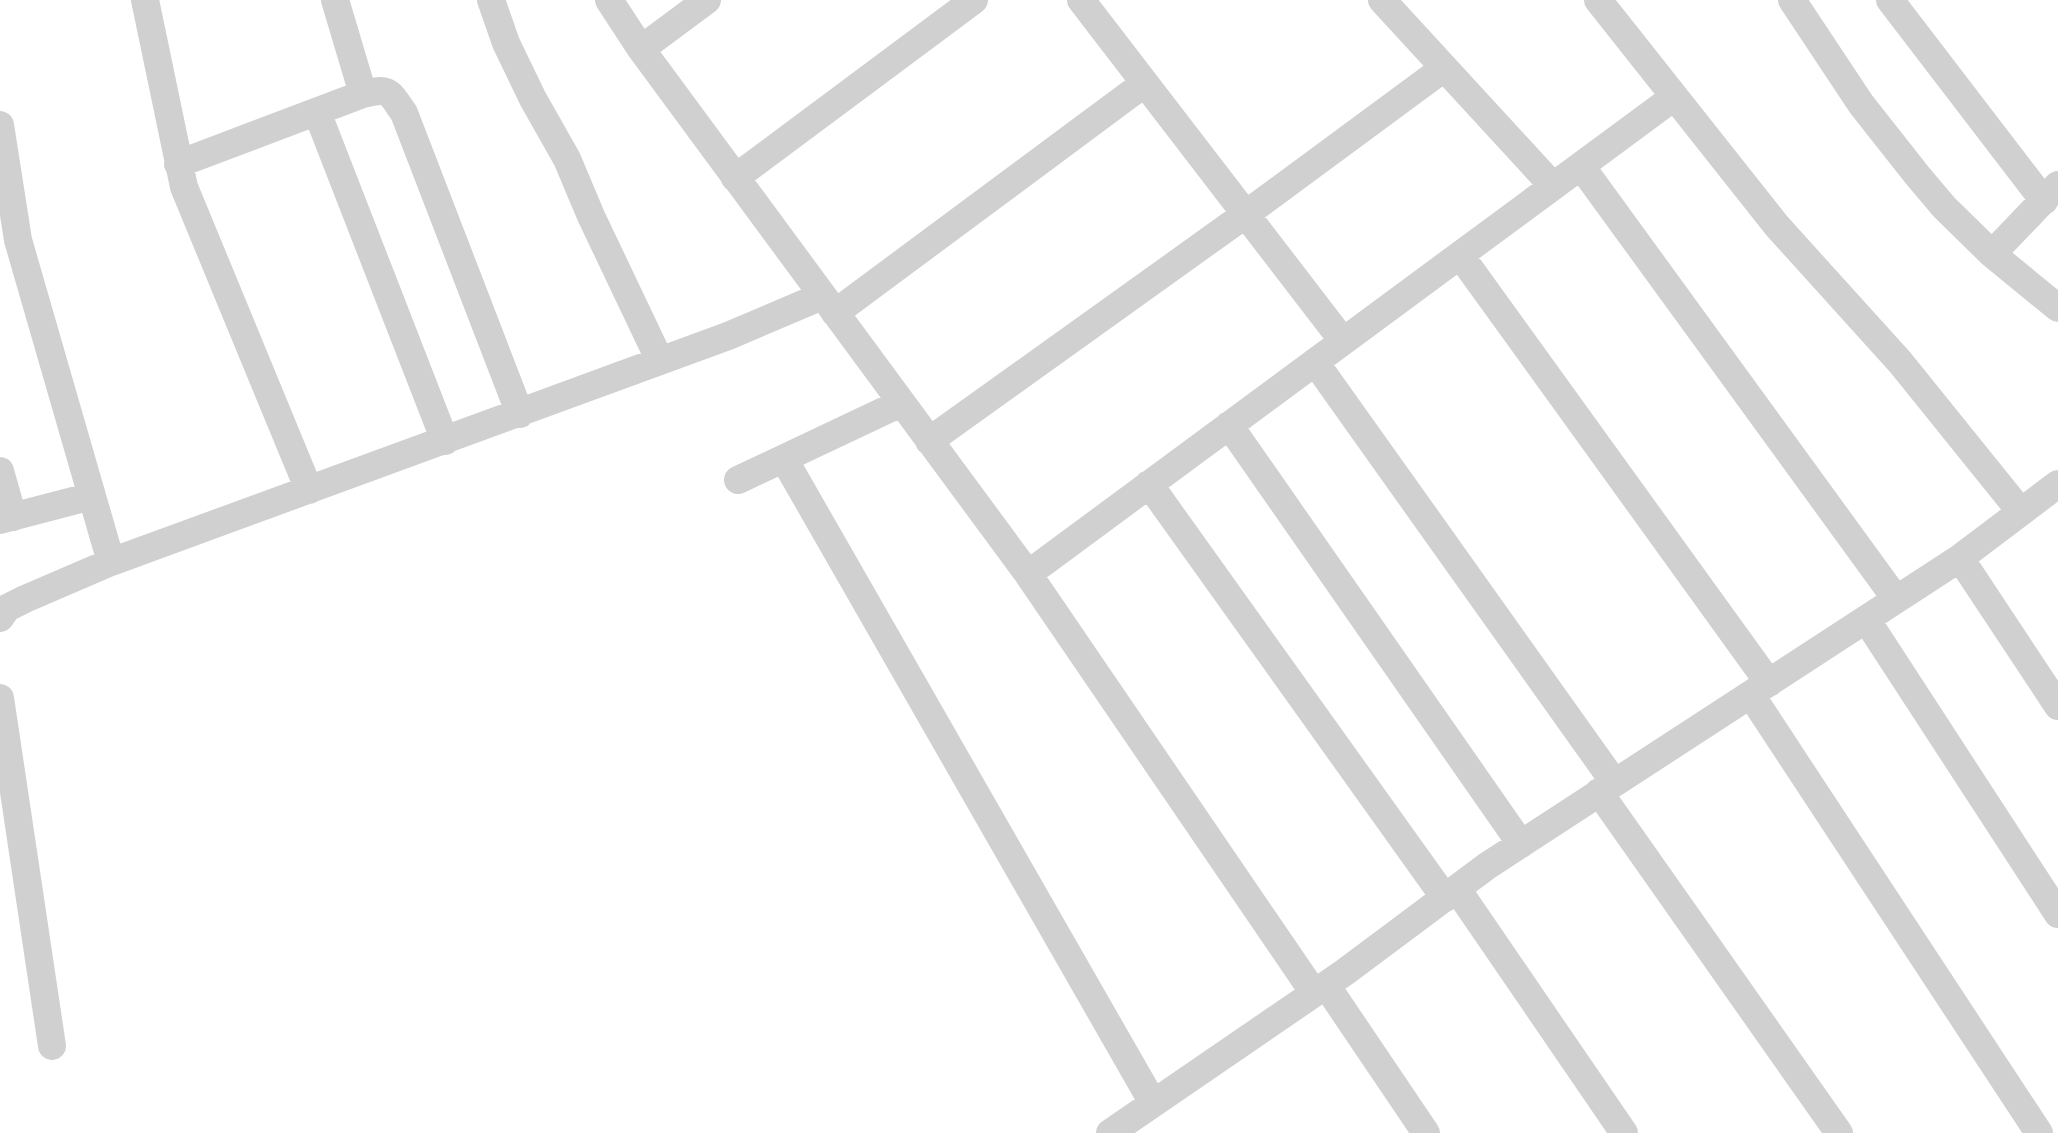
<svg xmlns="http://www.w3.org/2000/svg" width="2058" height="1133" font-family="Commissioner,sans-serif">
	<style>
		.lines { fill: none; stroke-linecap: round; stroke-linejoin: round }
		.minor { stroke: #d0d0d0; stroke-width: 28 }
	</style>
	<rect width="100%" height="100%" fill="#fff"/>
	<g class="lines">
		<!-- minor -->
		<path class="minor" d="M145 0 184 187 309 490
			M335 0 363 94
			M491 0 506 43 533 99 567 159 591 216 660 361
			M609 0 641 49 1028 574 1314 993
			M1081 0 1343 341
			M1382 0 1553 186
			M1598 0 1777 226 1900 362 2021 512
			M1792 0 1861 104 1917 175 1944 207 1992 254 2058 308
			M1890 0 2044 201
			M641 49 707 0
			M317 112 445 441
			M0 125 18 240 111 562
			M178 164 363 94C390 87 389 92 404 113L520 414
			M1581 166 1896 599
			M735 178 974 0
			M1992 254 2058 185
			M1460 255 1769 683
			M835 313 1145 83
			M1315 362 1614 782
			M1229 425 1521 844
			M929 441 1246 214 1444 68
			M784 459 1153 1103
			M0 471 13 517
			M738 480 901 403
			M1149 484 1445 898
			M0 520 92 496
			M1960 558 2058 706
			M1028 574 1674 97
			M0 618 7 608 25 599 111 562 728 336 822 296
			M1866 619 2058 914
			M1751 695 2039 1133
			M0 698 52 1046
			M1599 792 1839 1133
			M1457 889 1624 1133
			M1326 985 1426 1133
			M1110 1133 1345 972 1487 866 1960 558 2058 484"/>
	</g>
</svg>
